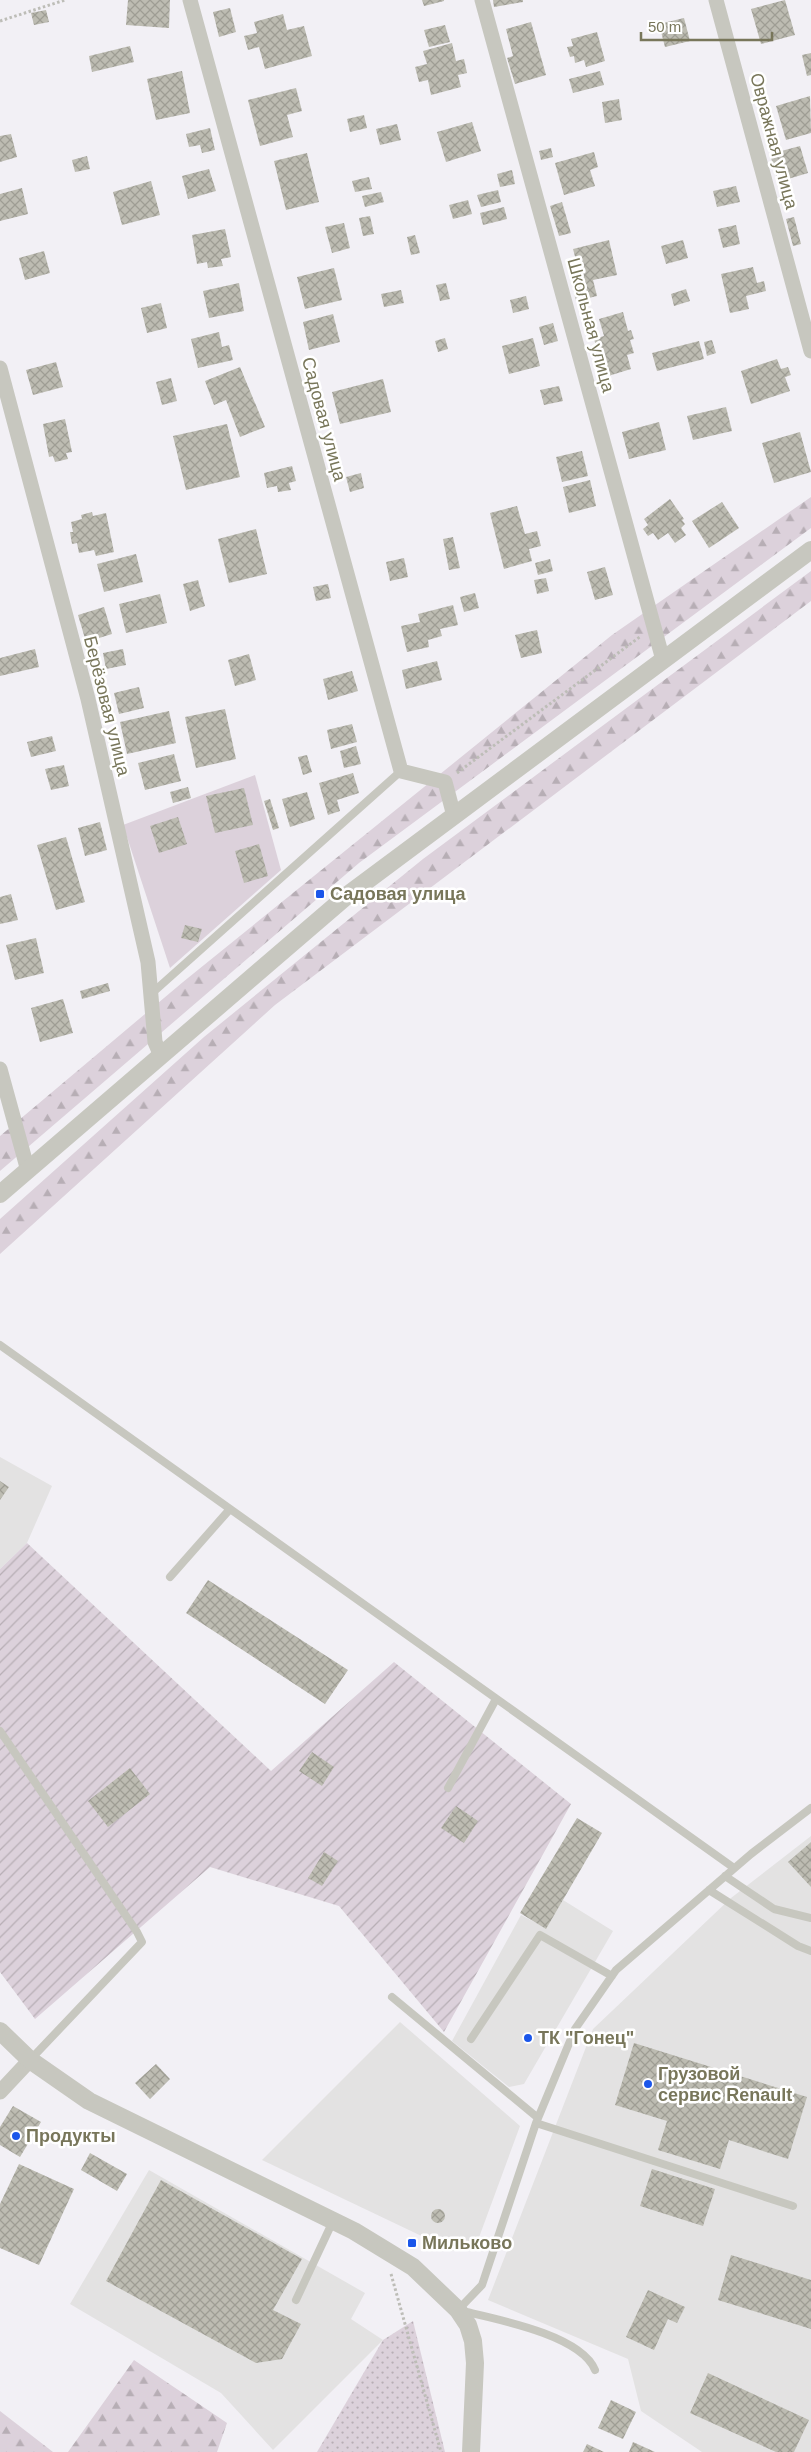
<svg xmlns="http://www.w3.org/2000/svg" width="811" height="2452" font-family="Arial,sans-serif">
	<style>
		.built { fill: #e3e2e2 }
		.grass { fill: url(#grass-dots) }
		.forest { fill: url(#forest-firs) }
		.park { fill: #dcd1db }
		.garden { fill: url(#garden-furrows) }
		.building { fill: url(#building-cross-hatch) }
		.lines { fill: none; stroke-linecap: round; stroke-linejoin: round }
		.path { stroke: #bdbdb7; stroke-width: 3; stroke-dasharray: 2.5 2.5; stroke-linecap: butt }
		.service { stroke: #c7c7bf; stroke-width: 8 }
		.minor { stroke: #c7c7bf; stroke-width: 15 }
		.tertiary { stroke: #c7c7bf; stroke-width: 18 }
		.poi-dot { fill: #1b56ea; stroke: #fff; stroke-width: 2 }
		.labels { text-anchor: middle; stroke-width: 5; stroke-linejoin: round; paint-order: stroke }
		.street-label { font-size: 18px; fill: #78765a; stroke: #fff }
		.poi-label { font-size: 18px; font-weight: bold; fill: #78765a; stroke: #fff; text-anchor: start }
	</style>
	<defs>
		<pattern id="grass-dots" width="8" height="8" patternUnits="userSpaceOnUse" patternTransform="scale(1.25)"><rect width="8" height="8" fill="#dcd1db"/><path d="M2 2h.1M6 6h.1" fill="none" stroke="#b7aeb5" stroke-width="1.8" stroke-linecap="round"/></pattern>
		<pattern id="forest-firs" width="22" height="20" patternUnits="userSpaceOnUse" patternTransform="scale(1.25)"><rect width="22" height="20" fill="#dcd1db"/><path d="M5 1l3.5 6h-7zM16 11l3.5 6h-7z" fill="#b7aeb5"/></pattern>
		<pattern id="garden-furrows" width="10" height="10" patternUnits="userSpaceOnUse" patternTransform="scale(1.25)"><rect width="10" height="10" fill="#dcd1db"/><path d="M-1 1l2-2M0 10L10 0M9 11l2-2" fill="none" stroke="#b7aeb5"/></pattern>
		<pattern id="building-cross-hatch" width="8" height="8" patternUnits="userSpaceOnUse" patternTransform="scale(1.25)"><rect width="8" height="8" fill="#bdbcb2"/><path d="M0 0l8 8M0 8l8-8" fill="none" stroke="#9e9d94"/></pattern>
	</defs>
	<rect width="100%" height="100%" fill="#f2f0f5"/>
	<!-- built -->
	<path class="built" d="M0 1457 52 1486 27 1543 0 1569Z
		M811 1836V2452H702L641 2411 628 2359 488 2300 593 2029 731 1898Z
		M563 1900 613 1931 524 2084 509 2087 452 2041 521 1915 546 1928Z
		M400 2022 520 2126 474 2251H453L262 2160Z
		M149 2170 365 2293 351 2319 383 2340 273 2450 221 2393 70 2304Z"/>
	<!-- grass -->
	<path class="grass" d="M413 2321 445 2452H317L383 2340Z"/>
	<!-- forest -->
	<path class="forest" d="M811 497V528L359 863 0 1171V1136L183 982 612 635Z
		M811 571V601L275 1005 0 1254V1219L204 1037 423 859Z
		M134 2360 227 2423 217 2452H68Z
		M0 2411 53 2452H0Z"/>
	<!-- park -->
	<path class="park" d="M255 775 281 870 170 968 123 825Z"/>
	<!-- garden -->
	<path class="garden" d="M27 1543 271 1771 394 1662 571 1804 444 2032 339 1906 210 1867 35 2019 0 1972V1569Z"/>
	<!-- building -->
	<path class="building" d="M128 0H170L169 28 126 25Z
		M422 0H444V1L424 6Z
		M493 0H523V2L494 7Z
		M785 0 795 35 761 44 751 9Z
		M230 8 236 32 219 37 213 12Z
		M46 10 49 22 34 25 31 13Z
		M283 14 287 30 304 26 312 56 265 69 259 47 248 50 244 36 257 33 254 22Z
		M684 18 690 41 665 47 659 24Z
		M531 22 546 75 515 84 507 58 513 56 506 29Z
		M445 25 450 42 429 47 424 30Z
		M597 32 605 61 586 67 584 60 575 63 574 56 570 57 567 47 573 46 571 39Z
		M452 43 456 61 464 59 467 73 458 75 461 87 431 95 428 80 419 82 415 67 427 64 423 51Z
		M130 46 134 62 92 72 89 56Z
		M811 53V75L807 76 802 55Z
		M182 71 190 113 156 120 147 79Z
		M600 71 604 85 573 93 569 79Z
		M296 88 302 111 287 115 293 137 260 146 248 100Z
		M810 96 811 133 786 140 776 106Z
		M619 99 622 120 605 123 602 102Z
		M364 115 367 128 350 132 347 119Z
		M472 122 481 151 446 162 437 132Z
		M397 124 401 140 380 145 376 129Z
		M210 128 215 150 202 153 200 145 189 147 186 134Z
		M11 134 17 157 0 162V136Z
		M800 146 808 173 778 182 770 154Z
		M551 148 553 157 541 160 539 151Z
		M594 152 598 167 590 170 595 186 564 195 555 163Z
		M307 153 319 202 286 210 274 161Z
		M87 156 90 169 75 172 72 160Z
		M209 169 216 191 188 199 182 176Z
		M512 170 515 184 500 187 497 174Z
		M369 177 372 189 355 192 352 181Z
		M151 181 160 215 122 225 113 192Z
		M736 186 740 202 717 207 713 191Z
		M22 188 28 214 0 221V194Z
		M498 190 501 202 481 207 477 195Z
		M381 192 384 202 365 207 362 196Z
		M468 200 472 214 453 219 449 205Z
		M562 202 571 233 559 236 550 206Z
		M504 207 507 219 483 225 480 213Z
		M370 216 374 234 363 236 359 218Z
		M794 217 801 244 793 246 786 219Z
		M344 223 350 248 332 253 325 227Z
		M736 225 740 244 723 248 718 229Z
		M225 229 231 257 221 259 223 266 208 268 207 262 197 264 192 235Z
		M415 235 420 253 411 255 407 237Z
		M609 240 617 275 593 280 597 296 576 301 568 266 577 264 573 249Z
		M683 240 688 258 666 264 661 246Z
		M44 251 50 273 25 280 19 258Z
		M753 267 757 283 764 281 766 291 746 296 749 309 730 313 721 274Z
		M334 268 342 300 305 309 297 277Z
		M239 283 244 311 209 318 203 291Z
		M446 283 450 299 440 301 436 285Z
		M686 289 690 301 674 306 671 294Z
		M401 290 404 303 384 307 381 294Z
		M526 296 529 309 513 313 510 300Z
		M161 303 167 328 147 333 141 308Z
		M623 312 628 331 631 330 634 339 630 340 634 353 627 355 631 369 605 377 594 339 604 336 599 319Z
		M333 314 340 342 309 350 303 322Z
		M553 323 558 341 544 345 539 327Z
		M219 332 222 347 229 345 233 360 198 368 191 339Z
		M445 338 448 349 438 352 435 341Z
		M533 338 540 366 509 374 502 346Z
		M712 340 716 353 707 356 704 342Z
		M699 341 704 359 657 371 652 353Z
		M777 359 781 369 788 367 791 375 785 377 790 391 751 404 741 371Z
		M56 362 63 387 33 395 26 370Z
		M240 367 265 427 240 437 226 400 214 405 205 381Z
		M171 378 177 401 162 405 156 382Z
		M383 379 391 412 340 424 332 392Z
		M559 386 563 401 544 405 540 390Z
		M726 407 732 431 693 440 687 416Z
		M65 419 72 452 66 453 68 459 55 462 53 456 49 457 43 424Z
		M659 422 666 450 629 459 622 432Z
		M227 424 240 477 186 490 173 436Z
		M800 432 811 472 774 483 762 443Z
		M582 451 588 476 562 482 556 457Z
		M292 466 296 481 289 483 291 490 278 492 277 486 267 488 264 473Z
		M361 473 364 488 350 492 346 477Z
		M590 480 596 506 569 513 563 487Z
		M670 499 684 519 682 520 685 524 681 528 686 535 675 543 668 533 658 540 653 533 648 536 643 529 648 525 644 519Z
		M722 502 739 528 709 548 692 521Z
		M517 506 525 534 537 531 541 546 529 549 532 561 504 569 490 513Z
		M92 512 93 516 106 513 114 552 96 556 94 550 79 553 77 543 72 544 70 532H73L71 522 82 519 81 515Z
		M256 529 267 574 229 583 218 539Z
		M453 537 460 568 449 570 443 539Z
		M136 554 143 582 104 592 97 564Z
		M404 558 408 577 390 581 386 562Z
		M550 559 553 571 538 575 535 563Z
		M605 567 613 595 595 600 587 572Z
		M546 578 549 591 537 594 534 580Z
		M198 580 205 606 190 611 183 584Z
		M328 584 331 598 316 601 313 587Z
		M475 593 479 608 464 612 460 597Z
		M160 594 167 623 126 633 119 604Z
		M453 605 458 625 440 629 442 636 428 640 429 647 407 652 401 626 420 622 418 614Z
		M104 607 112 634 86 642 78 615Z
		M537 630 542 653 521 658 515 635Z
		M35 649 39 667 0 676V658Z
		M123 649 126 665 106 669 103 653Z
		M249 654 256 680 235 686 228 660Z
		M437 661 442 680 406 689 402 670Z
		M352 671 358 691 328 700 323 679Z
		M139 687 144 708 119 714 114 693Z
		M225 709 236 759 196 768 185 717Z
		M169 711 176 743 127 754 120 722Z
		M352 724 357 742 331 749 327 730Z
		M52 736 56 751 31 757 27 742Z
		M356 746 361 764 344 768 340 751Z
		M174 754 181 781 145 790 138 763Z
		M307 755 312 772 303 775 298 757Z
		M64 765 69 786 51 790 45 769Z
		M353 773 359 793 337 800 340 811 328 815 319 783Z
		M188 787 191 798 173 803 170 792Z
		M244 788 253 825 215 833 206 796Z
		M307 792 315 819 290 827 282 799Z
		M270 799 279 828 273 830 264 801Z
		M178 817 187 844 159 853 150 826Z
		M100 822 107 850 85 856 78 828Z
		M66 837 85 902 56 910 37 845Z
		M259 844 268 876 244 883 235 851Z
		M11 894 18 920 0 924V897Z
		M185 925 202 929 198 942 181 938Z
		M36 938 44 973 15 980 6 945Z
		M108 983 110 991 82 999 80 991Z
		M63 999 73 1033 40 1042 31 1008Z
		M0 1481 9 1487 0 1500Z
		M208 1580 348 1670 325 1704 186 1613Z
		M312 1752 334 1767 322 1786 299 1771Z
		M130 1768 150 1794 108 1827 88 1801Z
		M456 1806 478 1821 464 1843 441 1828Z
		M577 1818 602 1833 546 1929 520 1913Z
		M811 1842V1887L788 1862Z
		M324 1852 338 1861 322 1886 308 1878Z
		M634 2043 807 2097 788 2159 729 2140 720 2169 658 2150 667 2121 615 2105Z
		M156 2064 170 2079 150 2099 135 2083Z
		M13 2106 41 2122 20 2157 0 2145V2127Z
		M90 2153 127 2174 117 2191 81 2170Z
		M19 2164 74 2189 39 2265 0 2248V2204Z
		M652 2169 715 2189 703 2226 640 2206Z
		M161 2180 302 2259 273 2310 301 2324 282 2359 256 2363 106 2281Z
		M431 2216a7 7 0 1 1 14 0a7 7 0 1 1-14 0Z
		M731 2255 811 2280V2329L718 2300Z
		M648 2290 685 2307 677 2323 668 2319 654 2350 626 2337Z
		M708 2373 809 2420 794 2452H776L690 2413Z
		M611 2400 636 2412 623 2439 598 2428Z
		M633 2442 655 2452H629Z
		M587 2444 604 2452H583Z"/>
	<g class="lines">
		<!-- path -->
		<path class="path" d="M0 21 65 0
			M457 773 641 636
			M391 2274 441 2452"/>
		<!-- service -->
		<path class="service" d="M151 994 401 771
			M0 1345 734 1868
			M170 1577 230 1509
			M0 1731 137 1932 142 1942 30 2060
			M448 1788 496 1699
			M725 1876 774 1909 811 1918
			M709 1890 798 1946 811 1951
			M392 1997 538 2118
			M471 2039 540 1935 612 1976
			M536 2123 793 2206
			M296 2300 333 2221
			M458 2310 482 2285 536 2123 575 2029 616 1970 751 1854 811 1808
			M462 2311C496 2319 581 2335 595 2370"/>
		<!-- minor -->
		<path class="minor" d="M190 0 401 771 445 782 454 816
			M482 0 663 660
			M716 0 811 351
			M0 368 88 699 148 962 155 1042 161 1056
			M0 1069 28 1171
			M0 2092 30 2060"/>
		<!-- tertiary -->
		<path class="tertiary" d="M0 1194 349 894 811 550
			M0 2031 30 2060 89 2101 354 2231 413 2267 458 2310 468 2325 473 2341 475 2363 471 2452"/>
	</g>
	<!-- markers -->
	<g class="poi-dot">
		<rect x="315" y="889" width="10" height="10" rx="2.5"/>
		<circle cx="528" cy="2038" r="5"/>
		<circle cx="648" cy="2084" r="5"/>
		<circle cx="16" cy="2136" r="5"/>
		<rect x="407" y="2238" width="10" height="10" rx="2.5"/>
	</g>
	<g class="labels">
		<!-- street labels -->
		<g class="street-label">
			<text transform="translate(774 141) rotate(75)" y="6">Овражная улица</text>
			<text transform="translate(591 325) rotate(75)" y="6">Школьная улица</text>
			<text transform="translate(324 419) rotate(75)" y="6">Садовая улица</text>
			<text transform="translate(107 706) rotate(76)" y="6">Берёзовая улица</text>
		</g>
		<!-- poi labels -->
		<g class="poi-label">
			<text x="330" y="900">Садовая улица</text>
			<text x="538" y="2044">ТК "Гонец"</text>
			<text x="658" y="2080">Грузовой<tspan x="658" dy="21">сервис Renault</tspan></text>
			<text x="26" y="2142">Продукты</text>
			<text x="422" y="2249">Мильково</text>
		</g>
	</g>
	<!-- scale -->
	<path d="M641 32v8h131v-8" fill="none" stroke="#78765a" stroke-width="2.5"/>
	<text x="648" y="32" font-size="15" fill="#78765a" stroke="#ffffff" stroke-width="4" paint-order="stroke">50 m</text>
</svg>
